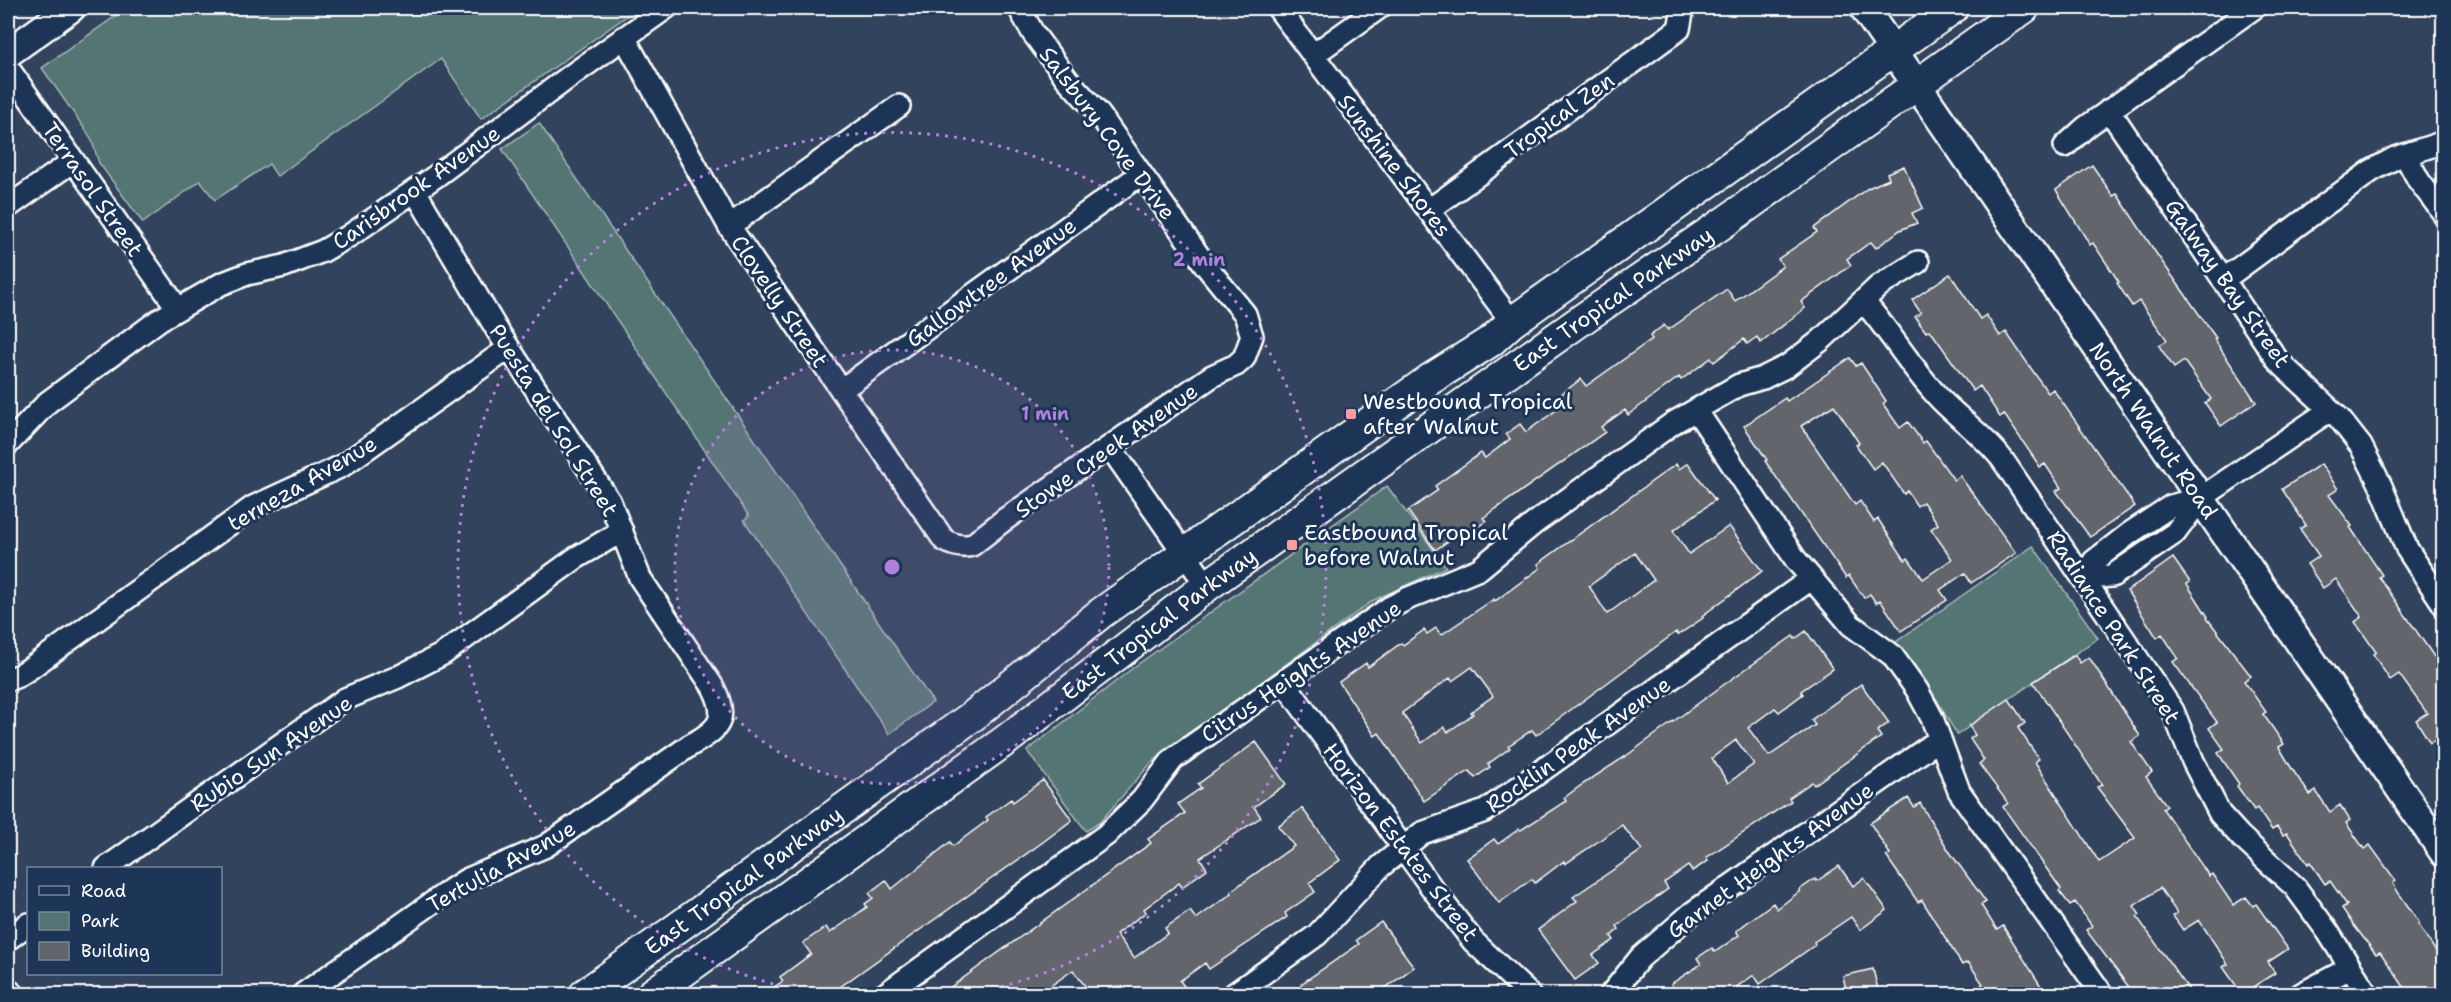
<svg xmlns="http://www.w3.org/2000/svg" width="2451" height="1002" font-family="'Shantell Sans',sans-serif">
	<style>
		.green { fill: #547474; stroke: #aababa; stroke-width: 1.5 }
		.building { fill: #63656c; stroke: #fff; stroke-width: 1.5; fill-rule: evenodd }
		.lines { fill: none; stroke-linecap: round; stroke-linejoin: round }
		.minor-casing { stroke: #fff; stroke-width: 26 }
		.tertiary-casing { stroke: #fff; stroke-width: 32 }
		.secondary-casing { stroke: #fff; stroke-width: 34 }
		.minor { stroke: #1d3557; stroke-width: 21 }
		.tertiary { stroke: #1d3557; stroke-width: 27 }
		.secondary { stroke: #1d3557; stroke-width: 30 }
		.ring { fill: none; stroke: #b080d9; stroke-width: 3; stroke-dasharray: 3 6 }
		.poi-dot { fill: #ff9aa2; stroke: #1d3557; stroke-width: 2 }
		.labels { text-anchor: middle; stroke-width: 6; stroke-linejoin: round; paint-order: stroke }
		.street-label { font-size: 22px; fill: #fff; stroke: #1d3557 }
		.poi-label { font-size: 22px; fill: #fff; stroke: #1d3557; text-anchor: start }
		.centre { fill: #b080d9; stroke: #1d3557; stroke-width: 3 }
		.ring-label { font-size: 18px; text-anchor: middle; font-weight: bold; fill: #b080d9; stroke: #1d3557; stroke-width: 6; stroke-linejoin: round; paint-order: stroke }
	</style>
	<rect width="100%" height="100%" fill="#32435d"/>
	<filter id="ink" filterUnits="userSpaceOnUse"><feTurbulence type="fractalNoise" baseFrequency=".0167" numOctaves="2"/><feDisplacementMap in="SourceGraphic" scale="12" xChannelSelector="R" yChannelSelector="G"/><feConvolveMatrix kernelMatrix="1 2 1 2 8 2 1 2 1" color-interpolation-filters="sRGB"/></filter>
	<g filter="url(#ink)">
		<!-- green -->
		<path class="green" d="M127 8H638L481 119 441 59 277 176 269 164 215 200 200 181 143 223 99 163 91 138 42 68Z
			M539 123 933 702 889 734 744 520 749 516 502 149Z
			M1387 486 1446 567 1374 600 1152 762 1099 823 1086 831 1027 751 1134 667Z
			M2033 546 2098 638 1957 735 1937 700 1893 644Z"/>
		<!-- building -->
		<path class="building" d="M2092 165 2113 196 2117 194 2158 256 2216 338 2214 339 2256 402 2221 426 2205 403 2211 399 2184 361 2174 368 2159 346 2167 340 2139 301 2132 306 2117 283 2119 282 2093 243 2090 245 2056 190Z
			M1904 166 1923 208 1912 213 1917 223 1900 230 1876 248 1871 242 1847 259 1851 265 1801 302 1805 308 1761 343 1757 337 1747 344 1744 339 1714 362 1711 358 1681 380 1679 377 1628 415 1625 410 1601 427 1605 432 1483 518 1486 521 1470 533 1466 529 1435 550 1408 511 1438 490 1435 486 1481 453 1485 458 1510 439 1506 434 1520 424 1526 432 1562 406 1556 398 1581 379 1586 386 1652 339 1650 336 1664 325 1668 330 1727 289 1735 301 1783 266 1778 259 1817 232 1814 228 1868 188 1889 179 1887 173Z
			M1950 274 1980 319 1986 315 2000 336 2006 332 2048 393 2053 389 2135 506 2090 537 2056 491 2061 488 2045 464 2040 467 2004 414 2000 417 1980 386 1973 391 1930 330 1926 332 1915 317 1921 313 1912 300Z
			M1850 358 1856 366 1861 363 1886 401 1883 404 1900 428 1908 422 1923 443 1926 441 1954 480 1960 476 2016 553 1971 583 1965 573 1940 590 1947 600 1901 631 1880 600 1876 603 1870 594 1864 598 1849 576 1846 578 1765 461 1767 460 1744 426 1785 398 1787 401ZM1834 405 1859 443 1856 445 1873 469 1882 462 1904 494 1907 491 1917 506 1923 502 1938 524 1931 529 1952 559 1923 579 1908 558 1905 560 1878 519 1874 522 1860 501 1855 505 1801 426Z
			M1688 463 1715 500 1673 531 1689 554 1729 526 1762 571 1702 616 1703 618 1678 635 1676 632 1557 720 1536 735 1532 730 1508 746 1510 748 1488 764 1490 767 1475 778 1469 771 1424 801 1379 733 1375 736 1339 682 1366 663 1368 667 1401 643 1403 645 1424 630 1427 634 1436 628 1441 635 1494 599 1495 601 1540 568 1538 564 1676 464 1679 469ZM1635 553 1654 580 1607 614 1589 586ZM1472 667 1493 696 1471 712 1473 714 1448 732 1444 727 1422 743 1402 713 1450 678 1452 681Z
			M2321 464 2338 489 2329 495 2352 526 2350 527 2382 575 2379 577 2444 671V734L2430 743 2416 720 2427 713 2399 674 2390 680 2373 654 2376 652 2355 622 2362 617 2336 579 2323 588 2307 564 2319 556 2300 529 2306 525 2282 489Z
			M2173 558 2190 582 2187 584 2208 617 2207 618 2251 676 2244 681 2266 712 2263 714 2284 744 2279 747 2292 769 2310 795 2316 791 2330 812 2340 805 2350 820 2346 823 2364 849 2370 845 2396 881 2393 883 2398 892 2419 922 2418 924 2444 964V994H2409L2380 952 2376 954 2352 923 2342 908 2347 905 2330 881 2325 884 2310 862 2308 864 2287 833 2283 835 2277 827 2272 830 2257 808 2254 810 2237 786 2239 784 2218 753 2224 749 2209 728 2217 722 2173 662 2178 658 2162 634 2157 638 2127 591Z
			M1806 631 1833 669 1801 691 1803 694 1779 712 1775 708 1748 728 1769 756 1815 725 1811 720 1861 684 1889 723 1877 731 1881 737 1814 785 1812 782 1789 798 1791 801 1706 858 1708 861 1692 871 1688 866 1664 883 1668 889 1617 926 1619 929 1611 936 1614 940 1593 955 1599 963 1575 980 1538 930 1577 901 1573 897 1642 850 1622 825 1565 864 1564 861 1535 883 1532 879 1499 903 1467 859 1494 839 1498 844 1519 829 1521 830 1566 801 1564 798 1580 786 1626 756 1733 678 1793 636 1795 639ZM1736 740 1754 764 1728 783 1712 758Z
			M2075 655 2080 663 2089 657 2140 736 2131 742 2152 772 2146 777 2167 806 2163 809 2209 876 2212 874 2233 905 2246 897 2253 906 2256 904 2288 949 2268 962 2275 973 2242 994 2223 967 2228 964 2199 920 2183 930 2173 916 2177 913 2160 888 2134 906 2140 915 2137 917 2192 994H2134L2086 930 2092 926 2075 902 2070 905 2059 891 2061 889 2003 807 2008 803 1979 764 1984 760 1970 739 1975 735 1969 726 2009 699 2025 723 2018 728 2039 759 2035 762 2099 862 2135 838 2097 787 2102 785 2033 682Z
			M1256 742 1286 784 1254 807 1261 817 1200 858 1207 869 1182 887 1179 883 1144 909 1146 912 1116 934 1134 958 1168 933 1165 928 1190 911 1196 919 1232 893 1231 891 1294 846 1278 826 1302 808 1340 860 1309 883 1315 892 1285 913 1287 917 1209 969 1205 963 1180 981 1184 986 1174 994H1091L1073 970 1039 994H941L1151 843 1148 839 1185 813 1178 804 1201 788 1198 784Z
			M1043 780 1072 820 1043 842 830 994H764L783 981 780 977 811 954 803 943 826 927 830 933 867 907 865 904 873 898 869 893 886 880 892 889 950 842 953 846 988 820 986 817 1011 799 1013 802Z
			M1908 798 1914 807 1920 803 1949 851 1986 902 1981 905 1997 930 2003 926 2046 994H1968L1983 984 1968 962 1962 965 1922 900 1918 902 1886 856 1890 854 1870 823Z
			M1839 866 1853 886 1864 878 1887 910 1860 930 1851 917 1814 942 1815 945 1760 984 1754 975 1726 994H1677L1671 984 1701 964 1697 958 1712 948 1715 952 1739 935 1736 931 1773 903 1777 909 1800 891 1799 890 1815 879 1817 881Z
			M1381 922 1414 967 1377 994H1291L1302 986 1301 984 1359 944 1356 940Z
			M1873 969 1879 994H1847L1843 976Z"/>
		<g class="lines">
			<defs>
				<path id="minor" d="M1278 8 1512 322
					M624 37 729 226 944 540C953 545 962 548 972 545L1004 520 1212 376 1236 365 1244 358 1252 336 1245 314 1206 266 1099 114 1067 79 1033 33 1019 8
					M1313 55 1379 8
					M8 68 178 309
					M2109 110 2278 361 2339 418 2361 446 2381 486 2407 549 2444 605
					M2065 146 2086 127 2254 8
					M2405 155 2419 181 2444 214
					M8 207 73 161
					M1429 210 1679 29 1683 8
					M729 226 899 106
					M2223 280 2371 171 2395 158 2444 142
					M1863 301C1891 332 1912 370 1941 400 1962 421 1983 435 2002 459L2173 711 2193 761 2220 814 2240 836 2295 887 2328 932 2367 994
					M841 390 1141 174
					M1696 410 1796 560 1851 625 1892 655 1917 690 1932 718 1959 791 2102 994
					M8 444 48 402 159 320 221 284 247 274 284 266 323 251 349 236 436 176 569 77 666 8
					M1110 447 1207 586
					M2084 578 2094 561 2130 533 2171 506 2201 498 2330 410
					M2084 578 2112 576 2175 533 2201 498
					M8 680 18 676 29 669 253 507 342 466 509 348
					M1284 682 1432 888 1473 941 1529 994
					M106 868 345 699 398 677 443 654 576 558 622 531
					M8 939 28 924
					M8 990 13 994
					M303 994 449 891 466 880 546 846 689 746C718 730 730 720 713 687L640 578 610 502 497 330 415 191
					M885 994 1106 835 1142 800 1173 759 1389 608 1409 598 1479 569 1536 522 1673 423 1739 385 1763 378 1787 366 1820 341 1879 286 1918 262
					M1234 994 1317 935 1381 866 1422 833 1485 811 1811 579
					M1611 994 1640 958 1692 913 1940 739
					M2301 994 2350 968"/>
				<g id="tertiary">
					<path id="s1" d="M1864 8 2444 853"/>
					<path d="M8 53 71 8"/>
				</g>
				<g id="secondary">
					<path id="s2" d="M585 994 974 715 1101 613 1429 380 1491 341 1512 322 1953 8"/>
					<path id="s3" d="M652 994 1006 740 1207 586 1584 318 1729 219 2024 8"/>
				</g>
			</defs>
			<!-- minor casing -->
			<use href="#minor" class="minor-casing"/>
			<!-- tertiary casing -->
			<use href="#tertiary" class="tertiary-casing"/>
			<!-- secondary casing -->
			<use href="#secondary" class="secondary-casing"/>
			<!-- minor -->
			<use href="#minor" class="minor"/>
			<!-- tertiary -->
			<use href="#tertiary" class="tertiary"/>
			<!-- secondary -->
			<use href="#secondary" class="secondary"/>
		</g>
	</g>
	<!-- distance rings -->
	<circle cx="892" cy="567" r="217" fill="#b080d9" fill-opacity=".12"/>
	<g class="ring">
		<circle cx="892" cy="567" r="217"/>
		<path d="M817 994A434 434 0 1 1 967 994"/>
	</g>
	<!-- markers -->
	<g class="poi-dot">
		<rect x="1345" y="408" width="12" height="12" rx="3"/>
		<rect x="1286" y="539" width="12" height="12" rx="3"/>
	</g>
	<g class="labels">
		<!-- street labels -->
		<g class="street-label">
			<text transform="translate(1559 115) rotate(-36)" y="8">Tropical Zen</text>
			<text transform="translate(1108 133) rotate(53)" y="8">Salsbury Cove Drive</text>
			<text transform="translate(1395 165) rotate(53)" y="8">Sunshine Shores</text>
			<text transform="translate(416 187) rotate(-35)" y="8">Carisbrook Avenue</text>
			<text transform="translate(93 189) rotate(55)" y="8">Terrasol Street</text>
			<text transform="translate(991 282) rotate(-36)" y="8">Gallowtree Avenue</text>
			<text transform="translate(2228 283) rotate(55)" y="8">Galway Bay Street</text>
			<text dy="8" stroke="none"><textPath href="#s3" startOffset="1186">East Tropical Parkway</textPath></text>
			<text transform="translate(780 301) rotate(56)" y="8">Clovelly Street</text>
			<text transform="translate(554 420) rotate(58)" y="8">Puesta del Sol Street</text>
			<text dy="8" stroke="none"><textPath href="#s1" startOffset="512">North Walnut Road</textPath></text>
			<text transform="translate(1106 450) rotate(-35)" y="8">Stowe Creek Avenue</text>
			<text transform="translate(302 483) rotate(-30)" y="8">terneza Avenue</text>
			<text dy="8" stroke="none"><textPath href="#s3" startOffset="628">East Tropical Parkway</textPath></text>
			<text transform="translate(2114 627) rotate(57)" y="8">Radiance Park Street</text>
			<text transform="translate(1301 671) rotate(-34)" y="8">Citrus Heights Avenue</text>
			<text transform="translate(1578 744) rotate(-35)" y="8">Rocklin Peak Avenue</text>
			<text transform="translate(271 753) rotate(-34)" y="8">Rubio Sun Avenue</text>
			<text transform="translate(1401 842) rotate(53)" y="8">Horizon Estates Street</text>
			<text transform="translate(1770 860) rotate(-36)" y="8">Garnet Heights Avenue</text>
			<text transform="translate(501 866) rotate(-29)" y="8">Tertulia Avenue</text>
			<text dy="8" stroke="none"><textPath href="#s2" startOffset="195">East Tropical Parkway</textPath></text>
		</g>
		<!-- poi labels -->
		<g class="poi-label">
			<text x="1363" y="409">Westbound Tropical<tspan x="1363" dy="25">after Walnut</tspan></text>
			<text x="1304" y="540">Eastbound Tropical<tspan x="1304" dy="25">before Walnut</tspan></text>
		</g>
	</g>
	<circle cx="892" cy="567" r="9" class="centre"/>
	<g class="ring-label">
		<text x="1199" y="266">2 min</text>
		<text x="1045" y="420">1 min</text>
	</g>
	<!-- margin -->
	<rect width="2451" height="1002" fill="none" stroke="#1d3557" stroke-width="30"/>
	<rect x="15" y="15" width="2421" height="972" fill="none" stroke="#fff" stroke-width="2" filter="url(#ink)"/>
	<!-- legend -->
	<rect x="27" y="867" width="195" height="108" fill="#1d3557" stroke="#77869a" stroke-width="1.5"/>
	<rect x="39" y="886" width="30" height="9" fill="#1d3557" stroke="#77869a" stroke-width="1.5"/>
	<text x="81" y="897" font-size="18" fill="#ffffff">Road</text>
	<rect x="39" y="912" width="30" height="18" fill="#547474" stroke="#77869a" stroke-width="1.5"/>
	<text x="81" y="927" font-size="18" fill="#ffffff">Park</text>
	<rect x="39" y="942" width="30" height="18" fill="#63656c" stroke="#77869a" stroke-width="1.5"/>
	<text x="81" y="957" font-size="18" fill="#ffffff">Building</text>
</svg>
